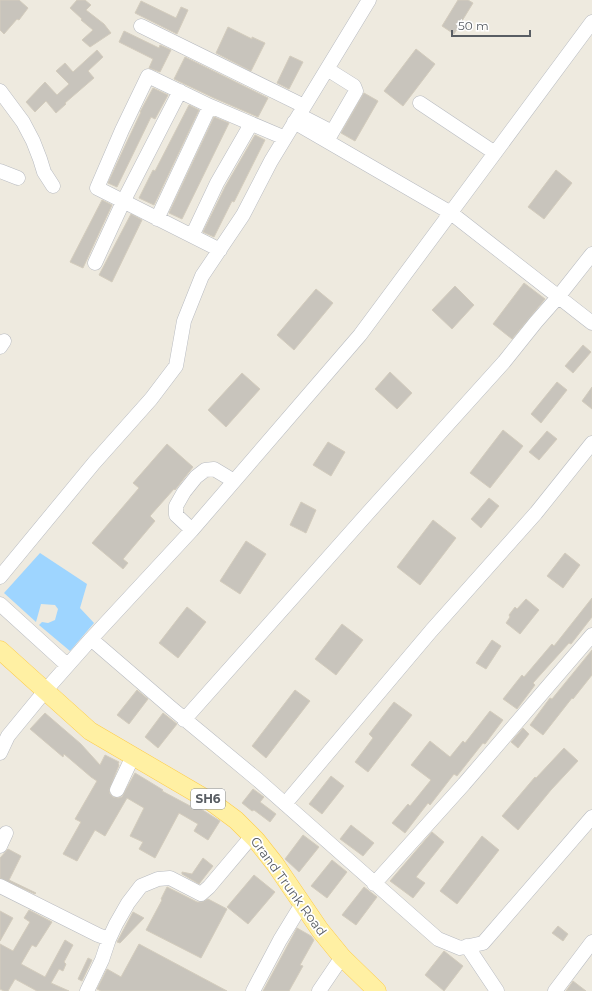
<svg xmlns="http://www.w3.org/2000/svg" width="592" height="991" font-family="Montserrat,sans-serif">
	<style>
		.water { fill: #9ed5ff }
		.building { fill: #c8c4bc; stroke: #d3ccbd }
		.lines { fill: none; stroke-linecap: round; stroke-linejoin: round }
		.minor-casing { stroke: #b8bbc1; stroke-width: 15 }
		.major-casing { stroke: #ffcc47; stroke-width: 19 }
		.minor { stroke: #fff; stroke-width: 14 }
		.major { stroke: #fff0a3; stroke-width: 18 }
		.labels { text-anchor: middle; stroke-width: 3.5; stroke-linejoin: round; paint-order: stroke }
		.shield { fill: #fff; stroke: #8a8e92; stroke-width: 1 }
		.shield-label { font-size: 12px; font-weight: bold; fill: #585d63 }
		.street-label { font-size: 13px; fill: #585d63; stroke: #fff }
	</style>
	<rect width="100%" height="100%" fill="#eeeadf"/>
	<!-- water -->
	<path class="water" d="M40 553 87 584 80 608 94 623 70 651 39 625 42 622 48 623 55 620 58 609 55 605 41 604 36 622 4 593Z"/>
	<!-- building -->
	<path class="building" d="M0 0H19L28 8 19 20 17 19 4 34 0 30Z
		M77 0H85L91 5 86 10 104 24 111 33 90 47 82 40 93 30 81 20 82 19 70 8Z
		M458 0H468L473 3 454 34 442 26Z
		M141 1 176 18 181 7 188 10 177 34 135 13Z
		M228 27 252 39V37L265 43 251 71 216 53Z
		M124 31 159 48 160 45 171 50 160 72 149 68 153 59 119 42Z
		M416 49 435 64 403 106 384 91Z
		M97 50 103 57 88 71 94 78 65 103 66 104 56 113 46 101 35 112 26 102 45 82 57 95 69 84 56 71 65 63 73 72Z
		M290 56 303 62 289 89 277 83Z
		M185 57 268 98 258 117 214 98 174 79Z
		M153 88 168 95 155 119 151 117 117 187 108 183 124 148 141 112H140Z
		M364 93 378 101 355 141 341 133Z
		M189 105 199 110 154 205 139 198 153 170 155 171Z
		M214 117 229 123 182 219 169 213Z
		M255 135 265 140 234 202 232 201 214 237 203 232 225 187Z
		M556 170 572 183 544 219 528 207Z
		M102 200 112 205 83 268 70 262Z
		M131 214 142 220 112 282 99 275Z
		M524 283 545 299 512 339 493 324Z
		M455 286 474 305 452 329 432 310Z
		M316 289 333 303 294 350 277 335Z
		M583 345 591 352 573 373 565 366Z
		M390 372 412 393 397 409 375 389Z
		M242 373 260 389 226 427 208 410Z
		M557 382 567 390 541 423 531 414Z
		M592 387V409L582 401Z
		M503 430 523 446 490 488 470 473Z
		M547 431 557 439 539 460 529 452Z
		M328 442 345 452 331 476 313 465Z
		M167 444 193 467 175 490 174 489 150 516 155 521 123 559 128 563 123 569 92 543 139 488 133 483Z
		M489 498 499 506 481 528 471 519Z
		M301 502 316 510 306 533 290 525Z
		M433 520 456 538 420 585 397 567Z
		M246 541 266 554 240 594 220 581Z
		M565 553 580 565 563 588 547 576Z
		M592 598V617L571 644 569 643 533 683 535 685 517 709 503 699 522 675 524 677 552 644 554 646Z
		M526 599 539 610 520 634 506 623 510 617 509 615 515 607 517 609Z
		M187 607 206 622 178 658 159 643Z
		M342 624 363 640 336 675 315 659Z
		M492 640 501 646 486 669 476 663Z
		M592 650V675L573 699 572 698 543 735 530 725 550 698 552 699Z
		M137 690 148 699 129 724 117 715Z
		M295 690 310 701 266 758 252 746Z
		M394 702 412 715 368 772 355 762 373 738 369 734Z
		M490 711 503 720 485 744 483 743 457 776 454 774 430 805 428 803 405 833 392 823 408 804 410 806 431 780 411 765 430 741 450 757 463 741 465 743Z
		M45 713 81 744 100 765 105 755 119 762 118 764 119 765 109 790 110 794 113 797 118 798 122 797 135 773 163 790 162 791 192 807 193 804 220 821 208 840 194 831 198 824 179 813 155 858 139 849 143 842 130 836 144 808 127 798 105 836 95 830 77 861 63 854 81 822 75 819 97 781 91 777 64 754 63 757 30 729Z
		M163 713 177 724 158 748 145 737Z
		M523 728 529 734 518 748 511 742Z
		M564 748 578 761 551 790 518 830 502 816 535 777 536 778Z
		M331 776 344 786 322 814 309 804Z
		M253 789 264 797 260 802 276 814 270 822 254 810 252 811 242 803Z
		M351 825 374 843 363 856 340 839Z
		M432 832 444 842 416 877 425 883 413 898 390 881Z
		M303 835 319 847 299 872 285 859Z
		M482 836 499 850 457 904 440 891Z
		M8 849 21 856 9 880 36 893 35 894 0 878V858Z
		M203 858 213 866 199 884 182 874V872L192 874Z
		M332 860 347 872 327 898 311 886Z
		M254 875 275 892 248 924 227 907Z
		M167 887 197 902H202L208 899 227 909 201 958 146 930 162 900 161 899Z
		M364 887 377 897 356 925 342 915Z
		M29 910 52 922 36 947 32 945 21 964 45 977 65 940 73 945 64 962 66 964 63 971 59 969 51 983 69 991H37L15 979 8 991H4L0 989V944L13 951 30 922 24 918Z
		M0 911 13 918 0 941Z
		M133 912 144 918 120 943 117 942Z
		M558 926 568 934 563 941 552 933Z
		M297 928 311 936 314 940 300 965 303 966 289 991H263Z
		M139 944 227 991H101L97 989 107 969 121 977Z
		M444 951 463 966 444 991 425 975Z
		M88 958 92 960 82 981 78 979Z
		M573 981 586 991H566Z"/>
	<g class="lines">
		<defs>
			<path id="minor" d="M141 26 304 106
				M327 69 354 86 356 91 327 141
				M0 91 23 122 33 141 40 159 44 172 53 186
				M420 103 495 153
				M299 115 332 132
				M294 122 451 213 592 323
				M0 171 18 178
				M157 219 210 106
				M192 236 217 183 251 124
				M220 250 97 188 122 130 148 76 210 106 285 138
				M95 263 123 202 180 91
				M0 347 4 341
				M192 530 176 515V506L184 492 196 477 205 470 214 469 234 481
				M0 577 94 463 151 399 176 366 184 321 202 276 243 215 271 161 369 0
				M0 604 67 665
				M91 639 170 707 258 780 438 939 460 948 483 943 592 817
				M184 720 367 514 504 362 536 322 558 297 592 254
				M0 753 8 736 45 691 91 639 192 530 360 335 592 22
				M117 790 133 756
				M285 804 431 631 536 513 592 443
				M0 846 6 833
				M374 884 464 784 592 635
				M0 886 98 935 109 939
				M467 946 497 991
				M87 991 102 960 109 939 116 924 128 903 141 886 158 879 170 878 201 894 209 887 252 836
				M253 991 280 940 302 904
				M319 991 342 957
				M555 991 592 942"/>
			<path id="major" d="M0 650 90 731 213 803 236 820 256 840 275 864 320 930 342 957 377 991"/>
		</defs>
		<!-- minor casing -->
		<use href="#minor" class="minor-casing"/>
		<!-- major casing -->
		<use href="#major" class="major-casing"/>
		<!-- minor -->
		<use href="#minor" class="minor"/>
		<!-- major -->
		<use href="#major" class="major"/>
	</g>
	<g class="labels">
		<!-- shield labels -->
		<rect class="shield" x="191" y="789" width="34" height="20" rx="3"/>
		<g class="shield-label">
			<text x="208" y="803">SH6</text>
		</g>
		<!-- street labels -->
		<g class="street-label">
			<text transform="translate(289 886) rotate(54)" y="5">Grand Trunk Road</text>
		</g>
	</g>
	<!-- scale -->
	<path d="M452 30v6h78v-6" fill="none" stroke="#585d63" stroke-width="2"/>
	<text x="458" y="30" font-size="12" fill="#585d63" stroke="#ffffff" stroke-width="3" paint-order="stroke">50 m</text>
</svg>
